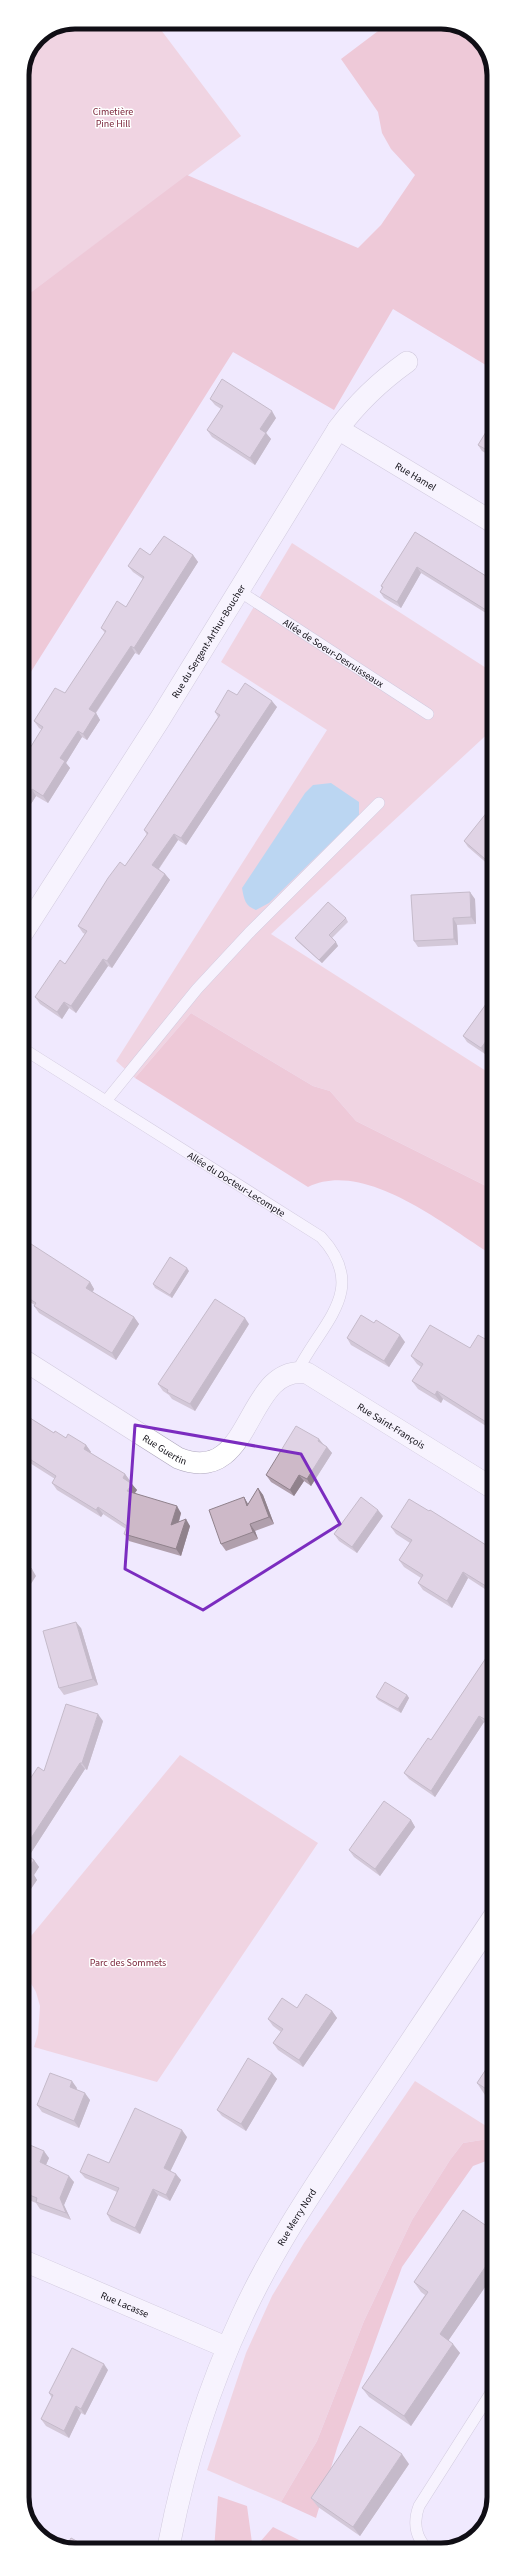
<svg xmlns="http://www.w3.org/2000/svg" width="516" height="2572" font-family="'Source Sans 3',sans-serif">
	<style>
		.green { fill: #f0bbc1 }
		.forest { fill: #eaa2ac }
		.water { fill: #7bbfe5 }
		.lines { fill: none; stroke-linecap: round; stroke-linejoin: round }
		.lane-casing { stroke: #aca5ba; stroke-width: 12 }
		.street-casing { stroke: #aca5ba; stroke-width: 22 }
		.secondary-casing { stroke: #aca5ba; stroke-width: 23 }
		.lane { stroke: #fff; stroke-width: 11 }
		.street { stroke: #fff; stroke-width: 21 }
		.secondary { stroke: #fff; stroke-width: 22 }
		.wall { fill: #b09fac }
		.shaded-wall { fill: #90828c }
		.building { fill: #cdb9c8; stroke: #90828c }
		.marked { fill: none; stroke: #7b2cbf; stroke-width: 3; stroke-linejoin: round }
		.labels { text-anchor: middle; stroke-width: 3; stroke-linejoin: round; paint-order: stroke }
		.park-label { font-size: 10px; fill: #7b273b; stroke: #fff }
		.street-label { font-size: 10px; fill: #100e15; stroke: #fff }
		.rim { fill: none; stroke: #100e15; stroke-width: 5 }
	</style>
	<rect width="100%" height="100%" fill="#f0e9fe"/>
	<!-- green -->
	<path class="green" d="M75 22H155L241 136 22 299V75L38 37Z
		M292 543 494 673V728L271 934 494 1076V1190L356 1121 330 1091 313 1086 191 1013 135 1078 116 1061 327 730 221 662Z
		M180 1755 318 1843 157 2082 34 2047 38 2034 40 2006 36 1992 22 1968V1947Z
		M415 2081 494 2131V2138L463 2143 450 2160 412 2220 364 2321 317 2441 281 2502 207 2470 246 2353 272 2296 304 2243Z"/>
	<!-- forest -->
	<path class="forest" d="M390 22H448L478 37 494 68V370L393 309 334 410 233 352 22 686V299L187 175 358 248 381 225 415 175 391 149 382 133 378 112 341 59Z
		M191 1013 313 1086 330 1091 356 1121 494 1190V1256C446 1227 366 1159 308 1187L135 1078Z
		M494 2138V2158L473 2166 402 2267 337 2448 316 2518 281 2502 317 2441 364 2321 412 2220 450 2160 463 2143Z
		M218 2496 247 2506 253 2550H214Z
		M273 2527 303 2542 298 2550H253Z"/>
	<!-- water -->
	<path class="water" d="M331 783 359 802V815L269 903 256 910C245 906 244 899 242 888L305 793 313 785Z"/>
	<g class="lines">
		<defs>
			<g id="lane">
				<path id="s1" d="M239 591 428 714"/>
				<path id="s2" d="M22 1048 321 1237C370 1290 321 1323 297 1372"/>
				<path d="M106 1101 197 989 249 933 379 803"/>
				<path d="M494 2321 491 2334 494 2349"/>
				<path d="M428 2550C415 2537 413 2522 419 2506L494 2388"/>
			</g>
			<g id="street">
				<path id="s3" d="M338 429 494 523"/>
				<path id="s4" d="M22 934 160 719 338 429C358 402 379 382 407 362"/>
				<path id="s5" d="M22 1359 178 1458C254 1489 244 1363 307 1373L494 1489"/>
				<path id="s6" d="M22 2260 228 2348"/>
			</g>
			<g id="secondary">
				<path id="s7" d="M168 2550C183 2469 207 2391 242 2316 274 2246 318 2182 360 2118 405 2051 449 1984 494 1917"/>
			</g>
		</defs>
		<!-- lane casing -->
		<use href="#lane" class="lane-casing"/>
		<!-- street casing -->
		<use href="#street" class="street-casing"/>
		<!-- secondary casing -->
		<use href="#secondary" class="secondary-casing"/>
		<!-- lane -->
		<use href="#lane" class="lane"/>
		<!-- street -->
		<use href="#street" class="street"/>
		<!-- secondary -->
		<use href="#secondary" class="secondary"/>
	</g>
	<!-- wall -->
	<path class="wall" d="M210 399 276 418 266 433 271 439 255 465 212 437 207 430 221 409 215 405Z
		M494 419V458L482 451 478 445Z
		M415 532 494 581V618L421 573 401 608 384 598 380 592 382 588 381 586Z
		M150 555H193L198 562 139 655 135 653 96 713 100 720 87 740 82 737 66 763 70 768 48 803 36 796 22 818V761L42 730 39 728 34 721 65 693 105 633 101 628 126 607 143 579 133 572 128 566Z
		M237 695 277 707 186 845 178 840 159 869 165 874 170 880 112 968 108 966 76 1013 69 1008 62 1019 40 1004 35 997 65 964 85 934 83 933 78 926 125 866 147 835 144 830 218 717 215 712Z
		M494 807 490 866 468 847 464 841Z
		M475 899 476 924 457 925 458 945 418 947 414 941Z
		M346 918 348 922 332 938 338 946 322 963 297 941 295 938Z
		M494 993V1042L485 1054 467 1042 463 1036Z
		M22 1251 90 1282 94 1289 93 1292 134 1317 139 1324 116 1360 39 1313 34 1306 35 1305 22 1298Z
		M189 1271 172 1298 155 1288 153 1284Z
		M249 1324 195 1411 172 1399 169 1395 163 1391 158 1384Z
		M347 1338 405 1342 389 1367 351 1345Z
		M494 1344V1431L443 1399 441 1403 418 1389 412 1381 421 1367 417 1364 411 1356Z
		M22 1413 54 1433 86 1445 91 1452 90 1453 125 1474 130 1481 129 1482 137 1490 135 1493 181 1513 179 1522 190 1526 181 1556 129 1541 124 1534 126 1529 103 1514 101 1517 57 1490 52 1483 55 1479 22 1458Z
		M323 1444 327 1447 332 1453 311 1486 304 1481 294 1496 271 1482 266 1475Z
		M258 1488 263 1495 274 1524 255 1531 258 1539 226 1551 221 1544 244 1497 248 1504Z
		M429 1511 494 1550V1595L468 1578 452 1608 423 1590 418 1583 421 1578 404 1567 399 1560 410 1543 396 1534 391 1527Z
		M383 1516 357 1553 339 1541 334 1534Z
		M81 1628 98 1685 64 1695 59 1688Z
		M490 1652V1727L484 1722 435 1797 409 1779 404 1773 431 1740Z
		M407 1695 409 1698 401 1713 378 1700 376 1697Z
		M103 1721 87 1770 85 1769 29 1856 34 1860 39 1867 34 1875 37 1880 22 1902V1791L44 1771Z
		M411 1820 415 1827 380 1876 354 1857 349 1850Z
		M297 2008 332 2011 337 2018 303 2067 278 2050 273 2043 281 2032 273 2026 268 2019Z
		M494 2057V2102L487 2098 477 2083Z
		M272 2073 277 2079 246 2131 222 2116 217 2110Z
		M77 2088 76 2089 90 2100 79 2128 42 2112 37 2105Z
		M187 2137 170 2171 181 2180 170 2201 158 2195 140 2234 111 2221 107 2214 117 2192 85 2178 80 2172 109 2163Z
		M23 2142 49 2158 46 2165 74 2182 64 2205 71 2220 40 2209 36 2203 22 2197Z
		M494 2274 448 2341 460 2353 411 2426 369 2397 362 2388 425 2295 421 2292 414 2282Z
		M108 2370 85 2415 81 2413 69 2438 46 2426 41 2419 52 2398 49 2393Z
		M409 2464 360 2536 318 2507 311 2498Z"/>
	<!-- shaded-wall -->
	<path class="shaded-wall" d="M272 411 276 418 266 433 271 439 255 465 250 458 260 429Z
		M193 555 198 562 139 655 134 648Z
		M417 567 421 573 401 608 397 602Z
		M131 646 135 653 94 715 89 709Z
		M272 701 277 707 186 845 181 838Z
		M96 713 100 720 87 740 83 734Z
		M78 731 82 737 66 763 70 768 48 803 43 796 60 758Z
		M32 789 36 796 22 818V804Z
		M174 834 178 840 157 871 152 865Z
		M494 849V861L490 866 485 859Z
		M165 874 170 880 112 968 107 961Z
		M470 892 475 899 476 924 471 917Z
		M453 918 457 925 458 945 454 939Z
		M336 942 338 946 322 963 319 960Z
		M103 959 108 966 76 1013 71 1006Z
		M64 1002 69 1008 62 1019 57 1012Z
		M494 1030V1042L485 1054 481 1048Z
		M187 1268 189 1271 172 1298 170 1295Z
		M90 1282 94 1289 91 1294 86 1288Z
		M134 1317 139 1324 116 1360 112 1353Z
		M245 1318 249 1324 195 1411 190 1404Z
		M400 1335 405 1342 389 1367 384 1361Z
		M437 1391 443 1399 441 1403 435 1395Z
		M319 1439 324 1445 318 1441Z
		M86 1445 91 1452 89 1455 84 1449Z
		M327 1447 332 1453 311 1486 307 1479Z
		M125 1474 130 1481 127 1485 123 1478Z
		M299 1475 304 1481 294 1496 290 1490Z
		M132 1484 137 1490 132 1497 127 1491Z
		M258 1488 263 1495 274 1524 269 1517Z
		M244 1497 248 1504 247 1506Z
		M177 1506 181 1513 176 1531 171 1525Z
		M98 1507 103 1514 101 1517 96 1510Z
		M378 1510 383 1516 357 1553 352 1547Z
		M186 1519 190 1526 181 1556 176 1549Z
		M250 1524 255 1531 258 1539 253 1532Z
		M32 1569 36 1576 22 1598V1584Z
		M463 1572 468 1578 452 1608 447 1601Z
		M76 1622 81 1628 98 1685 93 1679Z
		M407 1695 409 1698 401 1713 398 1709Z
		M494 1708V1722L490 1727 486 1720Z
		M98 1714 103 1721 87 1770 82 1763Z
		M479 1716 484 1722 435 1797 431 1791Z
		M80 1763 85 1769 27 1859 22 1852Z
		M411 1820 415 1827 380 1876 375 1869Z
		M34 1860 39 1867 34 1875 37 1880 22 1902V1888L28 1870Z
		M332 2011 337 2018 303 2067 299 2060Z
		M272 2073 277 2079 246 2131 241 2124Z
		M72 2081 77 2088 75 2093 70 2087Z
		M85 2093 90 2100 79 2128 74 2121Z
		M182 2130 187 2137 169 2174 164 2168Z
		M44 2151 49 2158 44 2169 40 2162Z
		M176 2174 181 2180 170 2201 166 2195Z
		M69 2176 74 2182 64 2205 71 2220 66 2213 60 2198Z
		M153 2189 158 2195 140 2234 135 2228Z
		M494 2254V2274L446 2344 440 2334Z
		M453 2344 460 2353 411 2426 404 2416Z
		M104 2364 108 2370 85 2415 81 2409Z
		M76 2406 81 2413 69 2438 64 2431Z
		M402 2454 409 2464 360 2536 353 2527Z"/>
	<!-- building -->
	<path class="building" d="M222 379 272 411 260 429 266 433 250 458 207 430 223 406 210 399Z
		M494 419V454L478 445Z
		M415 532 494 581V615L417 567 397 602 380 592 383 587 381 586Z
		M164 536 193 555 134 648 131 646 89 709 96 713 83 734 78 731 60 758 65 761 43 796 32 789 22 804V761L43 727 34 721 55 688 65 693 106 631 101 628 117 601 126 607 144 577 128 566 140 548 150 555Z
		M245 683 272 701 181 838 174 834 152 865 165 874 107 961 103 959 71 1006 64 1002 57 1012 35 997 60 960 65 964 87 931 78 926 108 878 120 862 125 866 148 833 144 830 220 715 215 712 228 690 237 695Z
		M492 806 494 807V849L485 859 464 841Z
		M470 892 471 917 453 918 454 939 414 941 411 895Z
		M328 902 346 918 329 935 336 942 319 960 295 938Z
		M494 993V1030L481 1048 463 1036Z
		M28 1242 90 1282 86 1288 134 1317 112 1353 34 1306 36 1303 22 1294V1251Z
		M170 1257 187 1268 170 1295 153 1284Z
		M215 1299 245 1318 190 1404 167 1392 168 1390 158 1384Z
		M361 1315 374 1323 376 1320 400 1335 384 1361 347 1338Z
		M430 1325 470 1348 478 1335 494 1344V1427L437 1391 435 1395 412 1381 423 1364 411 1356Z
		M22 1413 54 1433 55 1431 66 1438 68 1434 86 1445 84 1449 125 1474 123 1478 132 1484 127 1491 177 1506 171 1525 186 1519 176 1549 124 1534 127 1526 98 1507 96 1510 52 1483 56 1476 22 1454Z
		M296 1426 319 1439 318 1441 327 1447 307 1479 299 1475 290 1490 266 1475Z
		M258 1488 269 1517 250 1524 253 1532 221 1544 209 1510 244 1497 247 1506Z
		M361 1497 378 1510 352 1547 334 1534Z
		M409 1499 429 1511 430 1510 494 1550V1591L463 1572 447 1601 418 1583 423 1575 399 1560 412 1540 391 1527Z
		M22 1562 32 1569 22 1584Z
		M76 1622 93 1679 59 1688 43 1631Z
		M490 1652 494 1655V1708L486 1720 479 1716 431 1791 404 1773 428 1738 431 1740Z
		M385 1682 407 1695 398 1709 376 1697Z
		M66 1704 98 1714 82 1763H80L22 1852V1791L38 1767 44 1771Z
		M384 1801 411 1820 375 1869 349 1850Z
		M22 1852 34 1860 28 1870 32 1873 22 1888Z
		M306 1994 332 2011 299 2060 273 2043 283 2029 268 2019 282 1998 297 2008Z
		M494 2057V2094L477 2083Z
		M248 2058 272 2073 241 2124 217 2110Z
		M50 2073 72 2081 70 2087 85 2093 74 2121 37 2105Z
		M135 2108 182 2130 164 2168 176 2174 166 2195 153 2189 135 2228 107 2214 119 2188 80 2172 88 2154 109 2163Z
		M23 2142 44 2151 40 2162 69 2176 60 2198 66 2213 36 2202 37 2198 22 2192Z
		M463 2210 494 2231V2254L440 2334 453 2344 404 2416 362 2388 428 2292 414 2282Z
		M72 2348 104 2364 81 2409 76 2406 64 2431 41 2419 53 2395 49 2393Z
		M360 2426 402 2454 353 2527 311 2498Z
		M71 2538 93 2550H68L65 2548Z
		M339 2545 347 2550H337Z"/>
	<!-- marked area -->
	<path d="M0 0H516V2572H0ZM135 1425 301 1454 340 1524 203 1610 125 1569Z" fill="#f0e9fe" fill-opacity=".55" fill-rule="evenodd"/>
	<path class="marked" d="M135 1425 301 1454 340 1524 203 1610 125 1569Z"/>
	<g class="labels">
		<!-- park labels -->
		<g class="park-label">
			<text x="113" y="115">Cimetière<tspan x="113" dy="12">Pine Hill</tspan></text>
			<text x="128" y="1966">Parc des Sommets</text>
		</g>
		<!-- street labels -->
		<g class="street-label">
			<text dy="4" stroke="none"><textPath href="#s3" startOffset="91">Rue Hamel</textPath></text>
			<text dy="4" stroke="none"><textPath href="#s4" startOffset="347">Rue du Sergent-Arthur-Boucher</textPath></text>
			<text dy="4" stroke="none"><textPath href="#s1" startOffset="113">Allée de Soeur-Desruisseaux</textPath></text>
			<text dy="4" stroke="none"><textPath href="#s2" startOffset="254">Allée du Docteur-Lecompte</textPath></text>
			<text dy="4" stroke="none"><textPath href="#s5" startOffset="456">Rue Saint-François</textPath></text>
			<text dy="4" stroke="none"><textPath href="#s5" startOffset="169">Rue Guertin</textPath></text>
			<text dy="4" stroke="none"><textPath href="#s7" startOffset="359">Rue Merry Nord</textPath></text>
			<text dy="4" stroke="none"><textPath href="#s6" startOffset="112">Rue Lacasse</textPath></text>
		</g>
	</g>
	<!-- crop -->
	<path d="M0 0H516V2572H0ZM75 29H441A46 46 0 0 1 487 75V2497A46 46 0 0 1 441 2543H75A46 46 0 0 1 29 2497V75A46 46 0 0 1 75 29Z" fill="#fff" fill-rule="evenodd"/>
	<path class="rim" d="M75 29H441A46 46 0 0 1 487 75V2497A46 46 0 0 1 441 2543H75A46 46 0 0 1 29 2497V75A46 46 0 0 1 75 29Z"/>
</svg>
